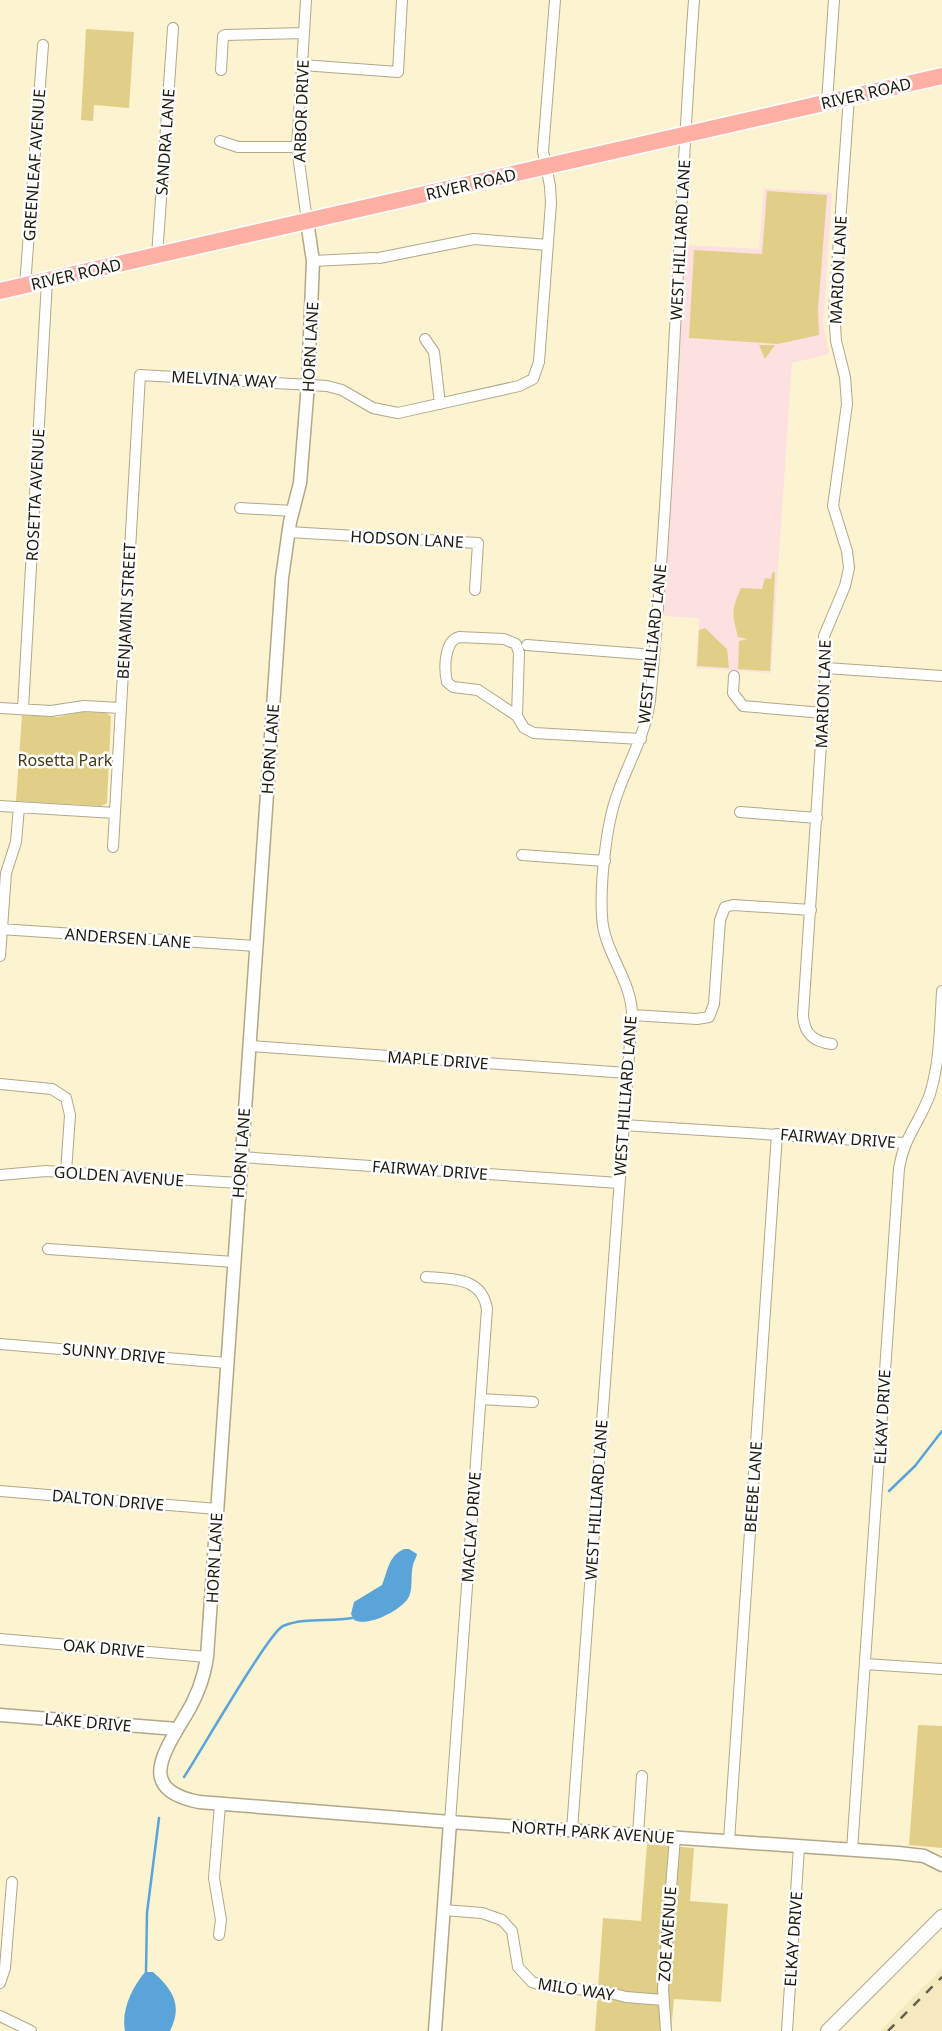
<svg xmlns="http://www.w3.org/2000/svg" width="942" height="2031" font-family="'Noto Sans',sans-serif">
	<style>
		.built { fill: #f5e9c0 }
		.education { fill: #fce1e0 }
		.green { fill: #e2cf87 }
		.water { fill: #5ba4d9 }
		.lines { fill: none; stroke-linecap: round; stroke-linejoin: round }
		.stream { stroke: #5ba4d9; stroke-width: 2.5 }
		.minor-casing { stroke: #b1a888; stroke-width: 12 }
		.tertiary-casing { stroke: #b1a888; stroke-width: 15 }
		.secondary-casing { stroke: #b1a888; stroke-width: 16 }
		.primary-casing { stroke: #fff; stroke-width: 19 }
		.minor { stroke: #fff; stroke-width: 10 }
		.tertiary { stroke: #fff; stroke-width: 12 }
		.secondary { stroke: #fff; stroke-width: 14 }
		.primary { stroke: #feb0a4; stroke-width: 16 }
		.rail { stroke: #645f4c; stroke-width: 2.5; stroke-dasharray: 9 9; stroke-linecap: butt }
		.labels { text-anchor: middle; stroke-width: 5; stroke-linejoin: round; paint-order: stroke }
		.street-label { font-size: 16px; fill: #1c190d; stroke: #fff }
		.park-label { font-size: 16px; fill: #443a15; stroke: #fff }
	</style>
	<rect width="100%" height="100%" fill="#fcf3d1"/>
	<!-- built -->
	<path class="built" d="M942 1969V2031H880L913 1997Z"/>
	<!-- education -->
	<path class="education" d="M764 188 832 193 823 323 829 354 792 363 771 673 696 668 699 618 664 616 685 245 759 249Z"/>
	<!-- green -->
	<path class="green" d="M86 29 134 32 129 108 94 105 93 121 81 120Z
		M767 191 827 195 818 310 819 335 778 344 689 338 694 250 762 254Z
		M759 345H775L765 359Z
		M775 572 770 671 738 669 739 641 748 639 738 637C732 614 731 610 741 588L762 589 765 578 771 579 772 573Z
		M705 628 727 649 729 668 697 666 699 630Z
		M81 712 106 713 111 716 107 803 101 806 16 801 22 715 58 717Z
		M918 1725 942 1726V1848L909 1845Z
		M647 1844 694 1848 690 1901 728 1904 721 2002 674 1999 671 2031H595L603 1918 641 1921Z"/>
	<!-- water -->
	<path class="water" d="M404 1549H409L417 1554C416 1559 414 1561 413 1565 410 1576 414 1591 407 1600 397 1612 368 1627 354 1620L351 1614 354 1602 382 1585C388 1571 388 1556 404 1549Z
		M145 1972H153C173 1990 183 2005 170 2031H125C121 2010 132 1988 145 1972Z"/>
	<g class="lines">
		<!-- stream -->
		<path class="stream" d="M889 1491 915 1466 942 1431
			M184 1777C198 1756 269 1632 283 1626 305 1617 329 1622 352 1618
			M146 1972 147 1913 159 1818"/>
		<defs>
			<path id="minor" d="M306 0 297 147 307 221
				M302 65 398 72 402 0
				M221 70 223 36 225 35 304 33
				M827 102 834 0
				M220 141 238 147H297
				M157 256 173 28
				M379 258 474 239 548 245
				M313 261 374 258
				M25 286 43 45
				M425 339 434 352 440 404
				M240 508 293 511
				M288 532 478 543 475 590
				M459 637 504 639 516 644 519 653 517 716 478 690 453 687 447 682C444 669 444 641 459 637Z
				M527 645 654 655
				M826 668 942 676
				M734 676 733 693 743 706 823 713
				M0 708 51 711 84 706 120 708
				M23 709 47 281
				M517 716 524 728 534 733 641 739
				M0 806 115 813
				M740 812 817 818
				M113 847 140 375 327 386 342 390 373 408 398 413 519 386 533 379 539 362 551 203 550 186 543 151 555 0
				M522 855 605 861
				M0 929 257 946
				M0 956 6 873 16 842 19 807
				M632 1015 697 1019 709 1017 714 1004 720 920 725 907 733 905 811 910
				M832 1044C814 1042 804 1034 803 1015L826 668 824 636 845 586 849 568 847 551 833 506 847 404 845 377 836 341 834 310 849 97
				M249 1046 627 1073
				M0 1084 52 1089 66 1098 70 1115 66 1172
				M623 1125 904 1143
				M241 1157 619 1183
				M0 1175 46 1171 239 1183
				M48 1249 234 1262
				M426 1277C452 1279 482 1277 487 1309L450 1822
				M0 1344 227 1363
				M481 1399 533 1402
				M0 1491 217 1509
				M0 1639 207 1657
				M865 1664 942 1669
				M572 1830 632 1015C632 980 603 951 602 916 600 884 606 825 617 795 628 763 645 736 650 701 672 468 677 234 694 0
				M638 1835 642 1776
				M729 1841 777 1134
				M852 1850 899 1168C904 1137 920 1122 930 1094 940 1061 940 1025 942 991
				M443 1910 482 1913 502 1920 512 1931 518 1967 532 1982 547 1987 603 1991 626 1997 663 2000
				M219 1935 221 1920 214 1878 220 1805
				M0 1983 5 1968 12 1882
				M0 2016 31 2031
				M666 2031 663 1989 675 1837
				M787 2031 799 1847"/>
			<path id="tertiary" d="M307 221 313 261 308 384 300 483 290 522 282 578 207 1657C204 1678 196 1699 184 1718 162 1755 138 1790 199 1802L450 1822
				M0 1715 177 1729
				M435 2031 450 1822 898 1853 924 1856 942 1865"/>
			<path id="secondary" d="M828 2031 942 1917"/>
			<path id="primary" d="M0 291 942 76"/>
		</defs>
		<!-- minor casing -->
		<use href="#minor" class="minor-casing"/>
		<!-- tertiary casing -->
		<use href="#tertiary" class="tertiary-casing"/>
		<!-- secondary casing -->
		<use href="#secondary" class="secondary-casing"/>
		<!-- primary casing -->
		<use href="#primary" class="primary-casing"/>
		<!-- minor -->
		<use href="#minor" class="minor"/>
		<!-- tertiary -->
		<use href="#tertiary" class="tertiary"/>
		<!-- secondary -->
		<use href="#secondary" class="secondary"/>
		<!-- primary -->
		<use href="#primary" class="primary"/>
		<!-- rail -->
		<path class="rail" d="M888 2031 942 1977"/>
	</g>
	<g class="labels">
		<!-- street labels -->
		<g class="street-label">
			<text transform="translate(866 93) rotate(-13)" y="6">RIVER ROAD</text>
			<text transform="translate(301 111) rotate(-88)" y="6">ARBOR DRIVE</text>
			<text transform="translate(165 142) rotate(-86)" y="6">SANDRA LANE</text>
			<text transform="translate(34 165) rotate(-86)" y="6">GREENLEAF AVENUE</text>
			<text transform="translate(471 184) rotate(-13)" y="6">RIVER ROAD</text>
			<text transform="translate(680 240) rotate(-87)" y="6">WEST HILLIARD LANE</text>
			<text transform="translate(838 270) rotate(-87)" y="6">MARION LANE</text>
			<text transform="translate(76 274) rotate(-13)" y="6">RIVER ROAD</text>
			<text transform="translate(310 347) rotate(-87)" y="6">HORN LANE</text>
			<text transform="translate(224 379) rotate(3)" y="6">MELVINA WAY</text>
			<text transform="translate(35 495) rotate(-87)" y="6">ROSETTA AVENUE</text>
			<text transform="translate(407 539) rotate(3)" y="6">HODSON LANE</text>
			<text transform="translate(126 611) rotate(-87)" y="6">BENJAMIN STREET</text>
			<text transform="translate(652 644) rotate(-84)" y="6">WEST HILLIARD LANE</text>
			<text transform="translate(823 694) rotate(-88)" y="6">MARION LANE</text>
			<text transform="translate(270 749) rotate(-86)" y="6">HORN LANE</text>
			<text transform="translate(128 938) rotate(4)" y="6">ANDERSEN LANE</text>
			<text transform="translate(438 1060) rotate(4)" y="6">MAPLE DRIVE</text>
			<text transform="translate(625 1096) rotate(-86)" y="6">WEST HILLIARD LANE</text>
			<text transform="translate(838 1138) rotate(4)" y="6">FAIRWAY DRIVE</text>
			<text transform="translate(241 1153) rotate(-86)" y="6">HORN LANE</text>
			<text transform="translate(430 1170) rotate(4)" y="6">FAIRWAY DRIVE</text>
			<text transform="translate(119 1176) rotate(4)" y="6">GOLDEN AVENUE</text>
			<text transform="translate(114 1353) rotate(5)" y="6">SUNNY DRIVE</text>
			<text transform="translate(882 1417) rotate(-87)" y="6">ELKAY DRIVE</text>
			<text transform="translate(753 1487) rotate(-86)" y="6">BEEBE LANE</text>
			<text transform="translate(108 1500) rotate(5)" y="6">DALTON DRIVE</text>
			<text transform="translate(596 1500) rotate(-86)" y="6">WEST HILLIARD LANE</text>
			<text transform="translate(471 1527) rotate(-86)" y="6">MACLAY DRIVE</text>
			<text transform="translate(214 1558) rotate(-87)" y="6">HORN LANE</text>
			<text transform="translate(104 1648) rotate(5)" y="6">OAK DRIVE</text>
			<text transform="translate(88 1722) rotate(5)" y="6">LAKE DRIVE</text>
			<text transform="translate(593 1832) rotate(4)" y="6">NORTH PARK AVENUE</text>
			<text transform="translate(667 1934) rotate(-86)" y="6">ZOE AVENUE</text>
			<text transform="translate(793 1939) rotate(-86)" y="6">ELKAY DRIVE</text>
			<text transform="translate(576 1989) rotate(9)" y="6">MILO WAY</text>
		</g>
		<!-- park labels -->
		<g class="park-label">
			<text x="65" y="766">Rosetta Park</text>
		</g>
	</g>
</svg>
